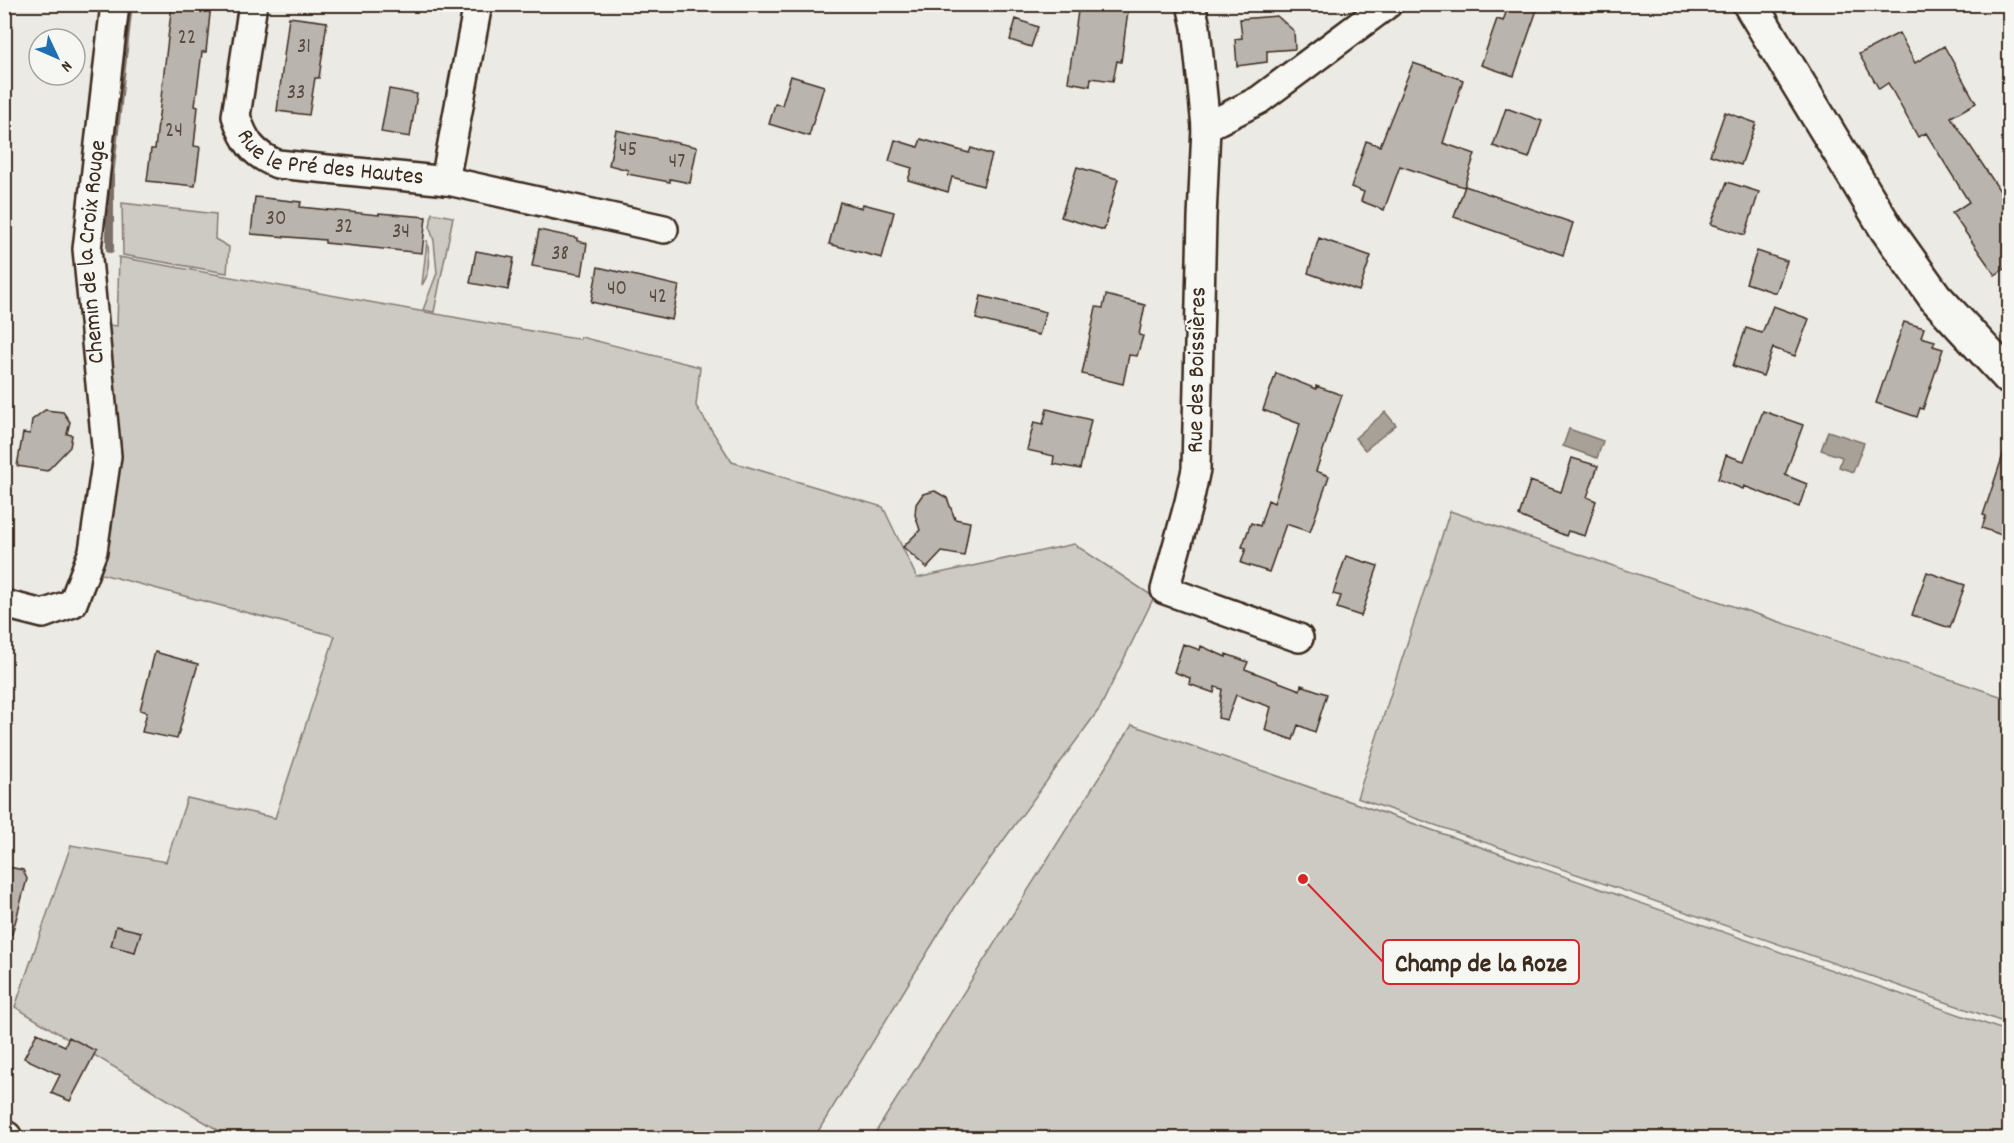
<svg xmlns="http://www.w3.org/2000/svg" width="2014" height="1143" viewBox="0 0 2014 1143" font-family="Dekko,sans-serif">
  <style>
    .green { fill: #cdcac4; stroke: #847a71; stroke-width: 1.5 }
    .water { fill: #a8a198; stroke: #7c7167; stroke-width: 1.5 }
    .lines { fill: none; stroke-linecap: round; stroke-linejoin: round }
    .stream { stroke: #7c7167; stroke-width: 8 }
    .building { fill: #bab4ae; stroke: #3b2a1e; stroke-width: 1.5 }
    .street-casing { stroke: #3b2a1e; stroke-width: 32 }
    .secondary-casing { stroke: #3b2a1e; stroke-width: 38 }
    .street { stroke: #f6f6f2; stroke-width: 27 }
    .secondary { stroke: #f6f6f2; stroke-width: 33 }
    .labels { text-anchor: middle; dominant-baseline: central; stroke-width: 4.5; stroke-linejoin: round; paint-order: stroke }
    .number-label { font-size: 21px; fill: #5b4c42 }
    .street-label { font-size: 24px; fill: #3b2a1e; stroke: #f6f6f2 }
    .leader { fill: none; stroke: #d62828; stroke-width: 2 }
    .callout-dot { fill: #d62828; stroke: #f6f6f2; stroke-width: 2 }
    .callout { fill: #f6f6f2; stroke: #d62828; stroke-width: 2 }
    .callout-label { font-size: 26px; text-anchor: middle; font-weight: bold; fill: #3b2a1e }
  </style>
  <rect width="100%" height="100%" fill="#ebeae5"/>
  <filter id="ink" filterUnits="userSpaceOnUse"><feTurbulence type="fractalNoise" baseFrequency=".0167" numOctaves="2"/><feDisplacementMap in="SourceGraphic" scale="12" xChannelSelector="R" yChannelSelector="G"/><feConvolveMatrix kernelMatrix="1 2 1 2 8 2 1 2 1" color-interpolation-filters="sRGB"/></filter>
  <g filter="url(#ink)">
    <path class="green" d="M122 203 216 214 215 239 229 247 227 273 123 255Z
      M432 213 453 217 434 312 423 310 437 273 434 241 430 228Z
      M427 240C430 258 432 270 422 285Z
      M119 257 570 338 580 339 581 337 700 367 696 406 732 462 883 507 917 578 1074 544 1154 597 1100 708 957 904 814 1138H231L15 1007 71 845 166 862 187 798 275 818 335 636 94 572 101 324 117 326Z
      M1450 511 2009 699V1024L1357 798Z
      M1132 725 2009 1032V1138H872Z"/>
    <path class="water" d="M1385 412 1396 425 1365 450 1355 438Z
      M1569 429 1603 441 1597 458 1563 446Z
      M1828 431 1864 443 1853 472 1839 467 1842 457 1821 450Z"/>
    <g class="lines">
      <path class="stream" d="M110 249V176L129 4"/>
    </g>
    <path class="building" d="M172 4H211L206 52H202L195 106 198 107 194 146 200 147 195 186 147 181 151 149H155Z
      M1079 4H1129L1121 62 1117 61 1113 81 1091 78 1090 86 1068 82Z
      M1509 4H1539L1514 76 1481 65 1497 19 1503 21Z
      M1277 16 1294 31 1295 49 1267 51V62L1237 66 1235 39 1242 38 1240 19Z
      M289 17 327 22 319 78H315L309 115 277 111Z
      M1016 19 1038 27 1031 47 1010 40Z
      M1899 33 1915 63 1944 46 1976 103 1951 117 2010 206V265L1995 275 1952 213 1969 202 1926 133 1918 137 1888 83 1879 89 1859 54Z
      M1413 63 1463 80 1443 143 1475 154 1464 187 1400 166 1384 210 1361 201 1364 192 1351 187 1366 141 1380 146Z
      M791 76 824 86 809 136 769 124 775 104 782 105Z
      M389 89 417 94 410 137 381 132Z
      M1506 108 1542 121 1529 158 1493 146Z
      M1725 112 1756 123 1741 165 1710 155Z
      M616 130 697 147 690 183 670 179V182L627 174 628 170 609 165Z
      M921 139 969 153 971 148 992 155 983 186 952 177 948 192 908 180 912 168 889 161 895 140 918 147Z
      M1077 167 1118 179 1104 230 1061 217Z
      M1727 182 1759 192 1745 235 1711 224Z
      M1465 186 1573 223 1563 255 1454 217Z
      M255 197 301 202 300 207 379 215V213L426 217 422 253 325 243V240L251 234Z
      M840 202 862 208 863 204 894 212 882 258 829 244Z
      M539 230 577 238V241L587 243 582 275 532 266Z
      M1319 238 1371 256 1359 291 1308 273Z
      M476 251 514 258 508 290 470 283Z
      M1757 251 1787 261 1776 293 1746 283Z
      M598 267 679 286 672 320 591 302Z
      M1106 295 1145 305 1139 335 1143 336 1137 356 1129 355 1123 384 1082 374 1096 307 1103 308Z
      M981 296 1046 312 1039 335 976 319Z
      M1773 306 1809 319 1795 356 1773 348 1763 376 1733 366 1746 328 1762 333Z
      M1904 322 1924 328 1921 337 1935 341 1933 346 1943 349 1923 409 1920 408 1917 417 1876 403Z
      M1276 373 1316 389V386L1342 395 1316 471 1329 476 1310 532 1286 524 1269 572 1241 563 1246 548 1242 547 1251 523 1260 526 1268 500 1274 503 1300 424 1263 410Z
      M1047 409 1091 420 1080 469 1053 464 1054 456 1027 450 1034 422 1043 424Z
      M45 410 63 412 70 422 67 434 72 435 70 447 47 471 17 466 23 433 30 434 32 420Z
      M1763 411 1803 425 1785 475 1807 484 1799 507 1744 486 1743 489 1718 479 1726 455 1744 461Z
      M2005 449H2010V538L1982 528 1986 516 1983 515Z
      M1572 458 1598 466 1587 497 1596 501 1585 536 1568 531 1566 536 1519 516 1530 481 1561 492Z
      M935 491 947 498 955 519 970 522 964 556 942 552 927 568 903 547 920 530 915 515 916 504 923 494Z
      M1346 556 1378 566 1361 616 1337 608 1341 596 1333 594Z
      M1927 572 1965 585 1950 628 1912 615Z
      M1183 644 1200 650 1201 646 1226 657V654L1248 662 1245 669 1300 690 1301 685 1327 694 1315 732 1298 725 1293 740 1265 730 1271 707 1236 695 1227 720 1218 718 1222 689 1215 687 1214 693 1189 684 1190 678 1174 672Z
      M155 652 198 664 177 739 142 732 147 712 140 710Z
      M4 866 23 870 27 879 12 934 4 933Z
      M116 926 141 932 135 952 111 946Z
      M37 1033 65 1046 69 1037 96 1051 70 1101 51 1093 60 1075 24 1058Z"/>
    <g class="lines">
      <defs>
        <g id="street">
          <path id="s1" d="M253 4 236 116C244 140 252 154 277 164L448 181 664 229"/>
          <path d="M1191 4 1196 27 1206 127 1202 218 1196 469 1189 502 1165 590 1299 638"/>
          <path d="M1206 127 1259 100 1388 4"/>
          <path d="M445 181 478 4"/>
          <path id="s2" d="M4 604 43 614 73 603 93 551 107 456 87 249 115 4"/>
        </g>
        <path id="secondary" d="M1750 4 1886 228 1935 297 2010 378
          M4 1138H5"/>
      </defs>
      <use href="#street" class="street-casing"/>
      <use href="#secondary" class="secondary-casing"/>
      <use href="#street" class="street"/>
      <use href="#secondary" class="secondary"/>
    </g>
  </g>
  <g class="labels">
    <g class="number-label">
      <text x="187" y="39">22</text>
      <text x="304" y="48">31</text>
      <text x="296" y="94">33</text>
      <text x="174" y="132">24</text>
      <text x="628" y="151">45</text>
      <text x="677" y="163">47</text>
      <text x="276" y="220">30</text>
      <text x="344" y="228">32</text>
      <text x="401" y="233">34</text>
      <text x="560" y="255">38</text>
      <text x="617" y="290">40</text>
      <text x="658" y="298">42</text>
    </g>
    <g class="street-label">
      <text stroke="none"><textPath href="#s1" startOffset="228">Rue le Pré des Hautes</textPath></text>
      <text stroke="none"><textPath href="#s2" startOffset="429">Chemin de la Croix Rouge</textPath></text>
      <text transform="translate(1198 370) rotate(-89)">Rue des Boissières</text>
    </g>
  </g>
  <path class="leader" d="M1303 879L1383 962"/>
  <circle class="callout-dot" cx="1303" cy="879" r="6"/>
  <rect class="callout" x="1383" y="940" width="196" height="44" rx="6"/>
  <g class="callout-label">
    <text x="1481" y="971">Champ de la Roze</text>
  </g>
  <rect width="2014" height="1143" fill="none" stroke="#f6f6f2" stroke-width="24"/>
  <rect x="12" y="12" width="1990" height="1119" fill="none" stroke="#3b2a1e" stroke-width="2" filter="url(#ink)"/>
  <g transform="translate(57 57) rotate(134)"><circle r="28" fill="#f6f6f2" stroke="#aba49d" stroke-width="1.5"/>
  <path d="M0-4.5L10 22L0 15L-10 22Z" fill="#1f6fb2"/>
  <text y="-9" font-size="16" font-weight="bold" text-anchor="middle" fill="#3b2a1e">N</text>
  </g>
</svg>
